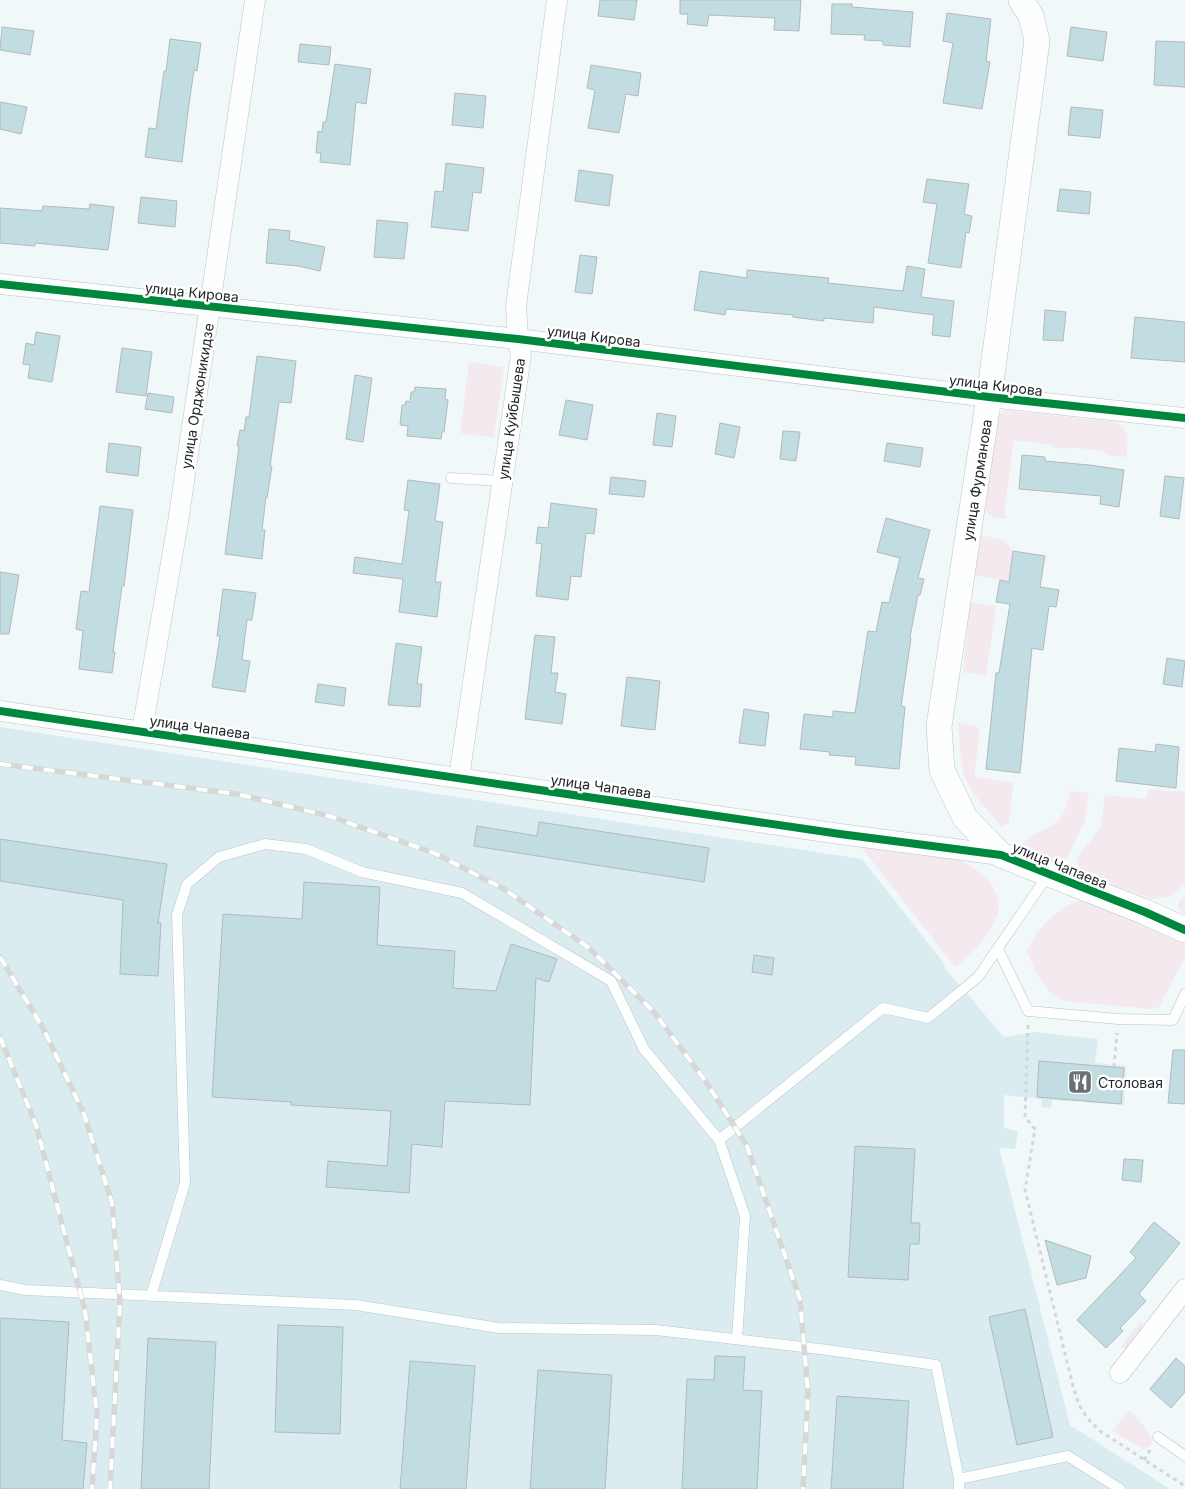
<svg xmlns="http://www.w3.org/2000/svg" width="1185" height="1489" viewBox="0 0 1185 1489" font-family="Inter,sans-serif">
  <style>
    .built { fill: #dbecf0 }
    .green { fill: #f4e9ee }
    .building { fill: #c2dde2; stroke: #b3b9ba }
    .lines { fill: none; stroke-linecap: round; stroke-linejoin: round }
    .service-casing { stroke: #bdc3c4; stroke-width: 11 }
    .minor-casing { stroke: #bdc3c4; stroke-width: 21 }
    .tertiary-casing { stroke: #bdc3c4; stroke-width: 26 }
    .path { stroke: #d5d7d7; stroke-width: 3; stroke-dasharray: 4 4; stroke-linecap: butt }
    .service { stroke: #fdfefe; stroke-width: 10 }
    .minor { stroke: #fdfefe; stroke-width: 20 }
    .tertiary { stroke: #fdfefe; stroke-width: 25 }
    .rail-casing { stroke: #d6d8d8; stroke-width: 5.5 }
    .rail { stroke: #fff; stroke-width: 4; stroke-dasharray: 11; stroke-linecap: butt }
    .cycleway-casing { stroke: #fff; stroke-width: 11 }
    .cycleway { stroke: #00873e; stroke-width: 8 }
    .labels { text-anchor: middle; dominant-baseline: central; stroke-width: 5; stroke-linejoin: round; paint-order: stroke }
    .street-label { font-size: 14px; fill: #222829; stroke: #fff }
    .poi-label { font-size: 14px; fill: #222829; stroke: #fff; text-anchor: start }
  </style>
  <rect width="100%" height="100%" fill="#f0f8fa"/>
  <path class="built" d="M0 727 862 859 943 962 945 968 1004 1037 1035 1032 1098 1039 1095 1063 1126 1066 1124 1105 1052 1100 1051 1108 1041 1107 1042 1099 1004 1095V1128L1018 1131 1015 1149 999 1148 1070 1425 1170 1489H0Z"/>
  <path class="green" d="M469 362 504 367 494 438 460 433Z
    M1005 410 1116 422C1130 431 1128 443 1126 457L1107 455 1103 451 1070 447 1068 449 1054 448 1053 445 1014 440 1004 514 1008 518H994L983 509 995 418Z
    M981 535 1003 540 1013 551 1009 582 975 575Z
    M970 602 996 606 986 676 963 672Z
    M958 722 980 728 974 777 1013 783 1009 823 1002 827C990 812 974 798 966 780 959 762 960 741 958 722Z
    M1148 789 1185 792V884L1171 896 1153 899 1084 876 1077 862 1078 857 1101 827 1105 795 1147 799Z
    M1070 791 1089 793 1084 823 1066 860 1055 863 1025 850 1023 844 1024 842C1051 820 1062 833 1070 791Z
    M861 847 955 858C975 866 1003 886 998 912 998 915 995 920 993 923 985 942 971 954 955 967Z
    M1185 895V916L1179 909 1177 905Z
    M1077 901H1086L1182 941 1185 946V957L1159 1007 1152 1009 1061 1001C1043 989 1035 971 1027 952 1033 932 1058 908 1077 901Z
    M1141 1320 1143 1334 1131 1349 1121 1347Z
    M1130 1410C1137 1419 1155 1434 1151 1446L1143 1449 1112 1431Z"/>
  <path class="building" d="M600 0H637L634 20 598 16Z
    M680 0H801L799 31 774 30 775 18 709 15 707 26 687 24 688 14H680Z
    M832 4H852V7L913 12 910 47 883 45V41L864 40 865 35 831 34Z
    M947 13 991 19 986 61 990 62 982 109 943 103 953 43 943 41Z
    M2 27 34 31 30 55 0 50Z
    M1071 27 1107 32 1103 61 1067 56Z
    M170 39 201 43 197 71 194 70 188 111 182 162 145 157 149 128 156 129 164 71H166Z
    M1156 41 1185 42V87L1154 85Z
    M300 44 331 47 329 65 298 62Z
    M335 64 371 69 366 104 356 102 350 165 320 162 321 153H316L318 131 322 132 323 122H326Z
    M591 65 641 73 638 96 626 94 619 133 588 128 595 90 587 88Z
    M455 93 486 96 483 128 452 125Z
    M0 102 27 107 21 134 0 129Z
    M1071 107 1103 110 1100 138 1068 135Z
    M446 163 484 168 481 193 473 192 468 231 431 227 435 191 443 192Z
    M579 170 613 175 609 206 575 201Z
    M927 179 969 184 964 214 972 216 969 233 966 232 961 268 928 263 937 204 923 202Z
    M1060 189 1091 192 1089 214 1057 211Z
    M141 197 177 201 175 227 138 223Z
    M90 204 114 207 108 250 35 243V246L0 243V208L42 211 43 206 89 209Z
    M377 220 408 223 404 259 374 257Z
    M269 229 290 231 289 240 325 247 320 271 298 266 266 263Z
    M580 255 597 257 592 294 575 292Z
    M907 266 925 269 921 297 954 301 950 337 932 335 934 315 874 307 873 323 824 318V321L793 317V315L726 309 725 315 694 310 700 271 747 278V270L797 275 829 278 828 283 903 291Z
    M1045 310 1066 312 1063 341 1043 340Z
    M1135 317 1185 322V362L1131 358Z
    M36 332 60 336 52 382 28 378 30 365 23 364 26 343 34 345Z
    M122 348 152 352 146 396 116 392Z
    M257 356 296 361 291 403 279 402 270 466H272L267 498 266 497 262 530H265L262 559 225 554 239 446H237L240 430 244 431 246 417H249Z
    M355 375 372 378 363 442 346 439Z
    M415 387 446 389 445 399 448 400 444 432H442L441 439 407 436 408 426 400 425 402 405H405L406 401 410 402 411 392H414Z
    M148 393 174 397 172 413 145 409Z
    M566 400 593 405 587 440 559 435Z
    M657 413 676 416 672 447 653 445Z
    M720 423 740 427 734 458 715 454Z
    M783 431 800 432 796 461 780 459Z
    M109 443 141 447 138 476 106 472Z
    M887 443 923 448 920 467 884 461Z
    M1022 455 1045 457V461L1089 465 1124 470 1119 507 1100 504 1101 496 1019 489Z
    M1165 476 1184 478 1179 519 1160 516Z
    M611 477 646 481 644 497 609 494Z
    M408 480 440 484 435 521 443 522 435 582H441L437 617 399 612 403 579 353 573 355 557 402 564 409 511 404 510Z
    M551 503 597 509 594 534 586 533 581 577 571 576 568 600 536 596 542 544 536 543 538 527 548 528Z
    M100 506 133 510 124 586H122L113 652H115L112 673 79 669 83 631 76 629 81 591 89 592Z
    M886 518 930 530 918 578 924 579 920 595H918L910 637 911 638 901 706 905 707 899 769 855 765 856 757 829 755 830 752 800 749 804 714 833 717V711L855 713 868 631 876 632 882 602 889 603 900 558 877 552Z
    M1013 551 1045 556 1040 587 1059 590 1056 607 1049 606 1043 650 1032 648 1020 773 986 769 996 673H999L1010 604 996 602 1000 580 1009 582Z
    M0 572 19 575 9 634H0Z
    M223 589 256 593 252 620H247L242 660 250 661 245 692 212 687 220 636H217Z
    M535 635 555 637 551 673H558L555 692 566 694 562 724 525 719Z
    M396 643 422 647 417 684H422L420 707 388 705Z
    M1167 658 1185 661 1182 687 1163 684Z
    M627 677 660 681 655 730 621 726Z
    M318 684 346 688 344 706 315 702Z
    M744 709 769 713 765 746 739 743Z
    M1156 744 1179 747 1176 788 1116 781 1119 748 1155 752Z
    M539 822 709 848 704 882 474 846 477 826 537 836Z
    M0 839 167 864 158 923H161L158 976 120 974 123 900 0 881Z
    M304 882 380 887 377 945 455 951 453 988 496 991 511 944 557 959 549 982 536 978 530 1105 445 1101 442 1147 412 1144 409 1193 326 1187 328 1161 387 1166 391 1111 291 1105V1102L212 1097 223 914 302 919Z
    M754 955 774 958 772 975 752 972Z
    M1173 1050H1185V1104L1168 1103Z
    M1039 1061 1124 1068 1121 1104 1037 1097Z
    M855 1146 915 1149 911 1223H920L919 1244H910L908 1280 848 1277Z
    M1124 1159 1143 1160 1141 1182 1122 1180Z
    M1154 1222 1180 1243 1139 1294 1146 1301 1120 1328 1123 1331 1106 1348 1077 1320 1136 1258 1130 1252Z
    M1045 1240 1091 1256 1086 1278 1057 1285Z
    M1025 1309 1053 1437 1017 1445 989 1317Z
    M0 1318 69 1322 62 1440 87 1443 83 1489H0Z
    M278 1325 343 1327 340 1434 275 1432Z
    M148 1338 216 1342 209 1489H141Z
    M715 1356 745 1357 743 1390 762 1391 757 1489H682L687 1379 714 1380Z
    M1176 1358 1185 1366V1392L1171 1408 1150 1389Z
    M410 1361 475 1366 466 1489H400Z
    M538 1370 612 1375 605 1489H530Z
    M837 1396 909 1401 903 1489H831Z"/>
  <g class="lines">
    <defs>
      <path id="service" d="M451 478 502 481
        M998 949 1028 1011 1118 1019 1173 1020 1185 994
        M0 1285 25 1290 356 1305 499 1328 656 1330 820 1349 936 1365 959 1479V1489
        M151 1296 185 1183 177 915 187 884 219 857 265 844 306 849 362 872 462 893 611 981 644 1049 719 1140
        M737 1339 745 1216 719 1140 883 1008 928 1018 978 977 1048 875
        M1158 1437 1185 1456
        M959 1479 1068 1456 1120 1489"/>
      <path id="minor" d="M0 284 518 339 989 397 1185 418
        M0 711 840 834 1001 855
        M142 731 178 522 255 0
        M459 778 521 355 518 339 516 306 557 0
        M1120 1373 1185 1289"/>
      <path id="tertiary" d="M1021 0 1031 16 1037 41 989 397 939 726 942 770 965 818 1001 855 1145 912 1185 930"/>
    </defs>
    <use href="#service" class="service-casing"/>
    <use href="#minor" class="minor-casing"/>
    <use href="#tertiary" class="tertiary-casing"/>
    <path class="path" d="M1028 1025 1025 1117 1035 1129 1025 1190 1073 1386 1079 1405 1088 1419 1100 1431 1185 1486
      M1114 1067 1117 1033
      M1144 1460 1150 1450"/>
    <use href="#service" class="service"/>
    <use href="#minor" class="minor"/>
    <use href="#tertiary" class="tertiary"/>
    <defs>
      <path id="rail" d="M0 764 237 794 329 816 434 853 504 889 589 948 654 1012 706 1082 747 1146 800 1299 808 1393 803 1489
        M0 957 43 1028 84 1114 112 1203 120 1302 110 1489
        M0 1037 36 1125 85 1311 97 1415 92 1489"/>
    </defs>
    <use href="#rail" class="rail-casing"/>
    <use href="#rail" class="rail"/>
    <defs>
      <path id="cycleway" d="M0 284 518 339 989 397 1185 418
        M0 711 840 834 1001 855 1145 912 1185 930"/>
    </defs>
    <use href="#cycleway" class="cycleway-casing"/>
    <use href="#cycleway" class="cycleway"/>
  </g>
  <defs>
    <symbol id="restaurant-square" viewBox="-11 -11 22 22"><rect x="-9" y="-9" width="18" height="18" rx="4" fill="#6a7172" stroke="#fff"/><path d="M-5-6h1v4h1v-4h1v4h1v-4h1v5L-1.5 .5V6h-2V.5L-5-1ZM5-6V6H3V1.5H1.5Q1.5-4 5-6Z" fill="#fff"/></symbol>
  </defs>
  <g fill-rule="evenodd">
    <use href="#restaurant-square" x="1066" y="1068" width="28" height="28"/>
  </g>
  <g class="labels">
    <g class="street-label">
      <text transform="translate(192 292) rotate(6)">улица Кирова</text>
      <text transform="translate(594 336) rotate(7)">улица Кирова</text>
      <text transform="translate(996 385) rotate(7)">улица Кирова</text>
      <text transform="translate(197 396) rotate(-81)">улица Орджоникидзе</text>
      <text transform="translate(511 419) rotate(-82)">улица Куйбышева</text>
      <text transform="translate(977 480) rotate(-81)">улица Фурманова</text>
      <text transform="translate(200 727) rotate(8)">улица Чапаева</text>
      <text transform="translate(601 786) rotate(8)">улица Чапаева</text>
      <text transform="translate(1060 865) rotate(22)">улица Чапаева</text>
    </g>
    <g class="poi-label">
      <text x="1098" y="1082">Столовая</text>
    </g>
  </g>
</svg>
